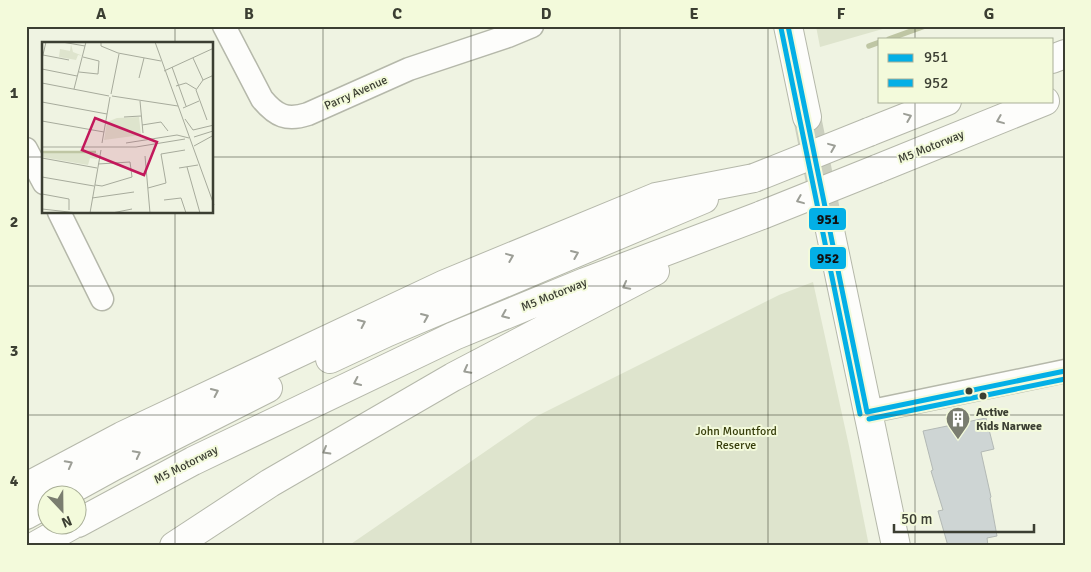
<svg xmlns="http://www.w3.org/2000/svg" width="1091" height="572" viewBox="0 0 1091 572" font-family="Signika,sans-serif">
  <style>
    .green { fill: #dee4cd }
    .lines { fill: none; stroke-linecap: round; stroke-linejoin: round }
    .stream { stroke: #bfc6a4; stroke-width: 5.5 }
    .building { fill: #ced5d4; stroke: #b3b9b5 }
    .tertiary-tunnel { stroke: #cbcfbf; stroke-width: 28; stroke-dasharray: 28 14; stroke-linecap: butt }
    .minor-casing { stroke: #b5b8aa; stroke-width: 25 }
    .tertiary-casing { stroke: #b5b8aa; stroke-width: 30 }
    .motorway-casing { stroke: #b5b8aa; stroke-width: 30 }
    .minor { stroke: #fdfdfb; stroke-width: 22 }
    .tertiary { stroke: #fdfdfb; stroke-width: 28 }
    .motorway { stroke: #fdfdfb; stroke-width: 28 }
    .motorway-bridge-casing { stroke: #b5b8aa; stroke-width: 30; stroke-linecap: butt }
    .motorway-bridge { stroke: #fdfdfb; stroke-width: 28 }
    .bus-1-casing { stroke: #f3fadb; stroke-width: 9 }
    .bus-2-casing { stroke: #f3fadb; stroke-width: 9 }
    .bus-1 { stroke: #03afe6; stroke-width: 5 }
    .bus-2 { stroke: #03afe6; stroke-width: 5 }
    .oneway { stroke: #9c9e96 }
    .grid { fill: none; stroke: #3b3e32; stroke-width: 1; stroke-opacity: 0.55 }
    .bus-dot { fill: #3b3e32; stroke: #f3fadb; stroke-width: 2 }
    .labels { text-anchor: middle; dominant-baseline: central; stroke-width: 4; stroke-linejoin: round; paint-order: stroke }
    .street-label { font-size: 12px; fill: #3b3e32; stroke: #f3fadb }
    .poi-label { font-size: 12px; font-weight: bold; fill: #3b3e32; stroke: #f3fadb; text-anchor: start }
    .park-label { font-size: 12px; fill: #363d0a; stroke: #f3fadb }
    .inset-river { fill: none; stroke: #bfc6a4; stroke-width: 2.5 }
    .inset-road { fill: none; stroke: #a7ab9c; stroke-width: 1 }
    .view { fill: #c2185b; fill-opacity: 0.15; stroke: #c2185b; stroke-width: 2.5 }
    .inset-edge { fill: none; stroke: #3b3e32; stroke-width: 2.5 }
    .line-badge { stroke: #f3fadb; stroke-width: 2 }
    .pale-badge-label { font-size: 14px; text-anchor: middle; font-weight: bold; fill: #111 }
    .neatline { fill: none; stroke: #3b3e32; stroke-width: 2 }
    .grid-label { font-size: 16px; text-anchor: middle; font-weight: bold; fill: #3b3e32 }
  </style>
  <rect width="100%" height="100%" fill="#eff3e2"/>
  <path class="green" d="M816 26H893L820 47Z
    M813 282 849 446 869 546H348L537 416 779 295Z"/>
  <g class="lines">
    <path class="stream" d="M889 39 925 26
      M869 46 880 42"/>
  </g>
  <path class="building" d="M986 418 994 449 981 452 991 497 990 498 997 536 987 538 988 546H948L938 511 943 510 931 471 933 470 923 431Z"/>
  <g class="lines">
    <path class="tertiary-tunnel" d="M807 117 828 221"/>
    <defs>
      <path id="minor" d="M224 26 262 99C276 116 287 121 308 114L409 69 508 36 532 26
        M26 149 44 183
        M59 212 102 299
        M867 412 1065 371"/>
      <path id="tertiary" d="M788 26 807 117
        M828 221 896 546"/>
      <path id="motorway" d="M1052 59 1065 54
        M869 132 947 101
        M877 169 1045 101
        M330 359 388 332 704 199
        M26 487 122 436 445 284 656 197 754 178
        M63 494 114 466 268 388
        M26 515 48 503
        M78 523 193 461 454 336 585 282 762 215
        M35 546 74 524
        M174 546 270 483 453 377 655 271"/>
    </defs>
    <use href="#minor" class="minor-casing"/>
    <use href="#tertiary" class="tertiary-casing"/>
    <use href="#motorway" class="motorway-casing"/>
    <use href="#minor" class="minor"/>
    <use href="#tertiary" class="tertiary"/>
    <use href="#motorway" class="motorway"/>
    <defs>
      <path id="motorway-bridge" d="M754 178 869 132
        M762 215 877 169"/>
    </defs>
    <use href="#motorway-bridge" class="motorway-bridge-casing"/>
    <use href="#motorway-bridge" class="motorway-bridge"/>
    <defs>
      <path id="bus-1" d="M788 26 867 412
        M867 412 1065 371"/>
      <path id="bus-2" d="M781 28 860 414
        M869 419 1065 379"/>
    </defs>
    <use href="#bus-1" class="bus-1-casing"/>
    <use href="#bus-2" class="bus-2-casing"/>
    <use href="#bus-1" class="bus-1"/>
    <use href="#bus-2" class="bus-2"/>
  </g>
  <defs><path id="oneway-chevron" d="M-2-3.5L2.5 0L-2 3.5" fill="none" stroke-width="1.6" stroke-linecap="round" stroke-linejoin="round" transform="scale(1.25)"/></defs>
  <g class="oneway">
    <use href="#oneway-chevron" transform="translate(908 117) rotate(-22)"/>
    <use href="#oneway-chevron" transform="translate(1000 120) rotate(158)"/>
    <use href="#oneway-chevron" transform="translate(832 147) rotate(-22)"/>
    <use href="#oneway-chevron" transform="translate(800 200) rotate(158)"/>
    <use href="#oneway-chevron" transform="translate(575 254) rotate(-23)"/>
    <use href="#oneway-chevron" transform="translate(510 257) rotate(-22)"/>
    <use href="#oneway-chevron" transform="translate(626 286) rotate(152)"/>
    <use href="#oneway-chevron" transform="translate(505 315) rotate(157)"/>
    <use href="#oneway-chevron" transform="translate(425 317) rotate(-23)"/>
    <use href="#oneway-chevron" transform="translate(362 323) rotate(-25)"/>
    <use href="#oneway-chevron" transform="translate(467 370) rotate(152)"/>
    <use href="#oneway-chevron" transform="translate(357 382) rotate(155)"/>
    <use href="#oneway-chevron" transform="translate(215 392) rotate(-25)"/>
    <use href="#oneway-chevron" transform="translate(326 451) rotate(150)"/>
    <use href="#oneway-chevron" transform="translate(137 454) rotate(-27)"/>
    <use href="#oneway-chevron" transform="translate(69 464) rotate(-28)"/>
  </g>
  <path class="grid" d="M175 26V44M323 26V546M471 26V546M620 26V546M768 26V546M915 26V39M915 101V546M26 157H44M212 157H1065M175 212V546M26 286H1065M26 415H1065"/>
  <defs>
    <symbol id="building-pin" viewBox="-11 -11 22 30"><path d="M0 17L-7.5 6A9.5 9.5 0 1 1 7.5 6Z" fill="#7a7d70" stroke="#f3fadb"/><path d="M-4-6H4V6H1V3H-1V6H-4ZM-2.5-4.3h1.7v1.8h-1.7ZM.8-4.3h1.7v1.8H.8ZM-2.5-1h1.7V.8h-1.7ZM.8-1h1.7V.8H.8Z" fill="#fff"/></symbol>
  </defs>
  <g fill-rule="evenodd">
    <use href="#building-pin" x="944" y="405" width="28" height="38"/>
  </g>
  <g class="bus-dot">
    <circle cx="969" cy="391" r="4.5"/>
    <circle cx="983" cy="396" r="4.5"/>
  </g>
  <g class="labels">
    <g class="street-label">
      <text transform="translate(356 93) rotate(-24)">Parry Avenue</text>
      <text transform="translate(931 147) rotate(-22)">M5 Motorway</text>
      <text transform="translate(554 295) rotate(-22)">M5 Motorway</text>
      <text transform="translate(186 465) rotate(-27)">M5 Motorway</text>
    </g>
    <g class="poi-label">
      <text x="976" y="412">Active<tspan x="976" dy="14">Kids Narwee</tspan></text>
    </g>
    <g class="park-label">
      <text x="736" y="431">John Mountford<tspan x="736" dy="14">Reserve</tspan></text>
    </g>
  </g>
  <g transform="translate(42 42)">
    <rect width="171" height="171" fill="#eff3e2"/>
    <path d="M29 2 31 10 41 14 36 13 34 18 17 15 18 7 28 9ZM97 75 99 93 62 98 65 80 75 76ZM0 111H56L55 117 48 116 46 123 0 115Z" fill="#dee4cd"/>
    <path class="inset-river" d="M0 110H54"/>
    <path class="inset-road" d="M20 0 43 4M59 0V4L76 11 119 19M113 0 172 163M1 13 27 18M151 16 161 38M0 17 4 0M130 25 144 64M0 27 35 34M122 29 172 6M37 30 56 32 57 19 41 15M97 36 102 16M0 41 67 54M134 44 144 41 154 47M32 47 44 0M69 52 77 12M70 54 136 64M98 59 101 91M0 60 65 72M141 66 157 59M82 75 99 74M143 77 151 88 172 83M165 78 154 48 161 38 172 33M0 79 62 90M100 83 119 80 126 89M152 95 171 89M60 101 68 55M84 101 135 93 147 96M152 104 172 93M0 105H94L143 97M103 114 108 171M0 116 55 126M145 125 158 171M137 126 156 123M0 135 52 144M53 143 60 144 90 135 88 120 56 122M106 146 124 141 119 112 143 108M0 152 27 157V168M50 156 92 150M122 158 139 156 144 171M0 167 36 171M48 171 59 108M70 171 90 167"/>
    <path class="view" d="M53 76 115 100 102 133 40 108Z"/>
    <rect width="171" height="171" class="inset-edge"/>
  </g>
  <g class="line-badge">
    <rect x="808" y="207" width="39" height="24" rx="5" fill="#03afe6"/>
    <rect x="809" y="246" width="38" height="24" rx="5" fill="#03afe6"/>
  </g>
  <g class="pale-badge-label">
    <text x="828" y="224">951</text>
    <text x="828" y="263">952</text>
  </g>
  <rect width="1091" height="572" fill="none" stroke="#f3fadb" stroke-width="55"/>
  <rect x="878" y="38" width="175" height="65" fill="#f3fadb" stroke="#a9af97"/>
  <rect x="888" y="54" width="25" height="8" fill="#03afe6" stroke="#a9af97"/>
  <text x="924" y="62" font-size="15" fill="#3b3e32">951</text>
  <rect x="888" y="79" width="25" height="8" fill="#03afe6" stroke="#a9af97"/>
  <text x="924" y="88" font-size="15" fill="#3b3e32">952</text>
  <g transform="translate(62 510) rotate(158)"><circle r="24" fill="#f3fadb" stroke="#a9af97"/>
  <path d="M0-4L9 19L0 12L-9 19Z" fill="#7a7d70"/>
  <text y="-8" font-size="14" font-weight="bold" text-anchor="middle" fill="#3b3e32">N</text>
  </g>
  <path d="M894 524v8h140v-8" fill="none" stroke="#3b3e32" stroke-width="2.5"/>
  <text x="901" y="524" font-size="15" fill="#3b3e32" stroke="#f3fadb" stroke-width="4" paint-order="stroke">50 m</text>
  <rect x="28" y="28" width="1036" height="516" class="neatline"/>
  <g class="grid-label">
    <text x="101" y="19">A</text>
    <text x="249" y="19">B</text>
    <text x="397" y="19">C</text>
    <text x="546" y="19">D</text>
    <text x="694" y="19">E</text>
    <text x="841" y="19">F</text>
    <text x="989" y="19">G</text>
    <text x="14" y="98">1</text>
    <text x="14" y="227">2</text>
    <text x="14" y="356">3</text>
    <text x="14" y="486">4</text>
  </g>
</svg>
